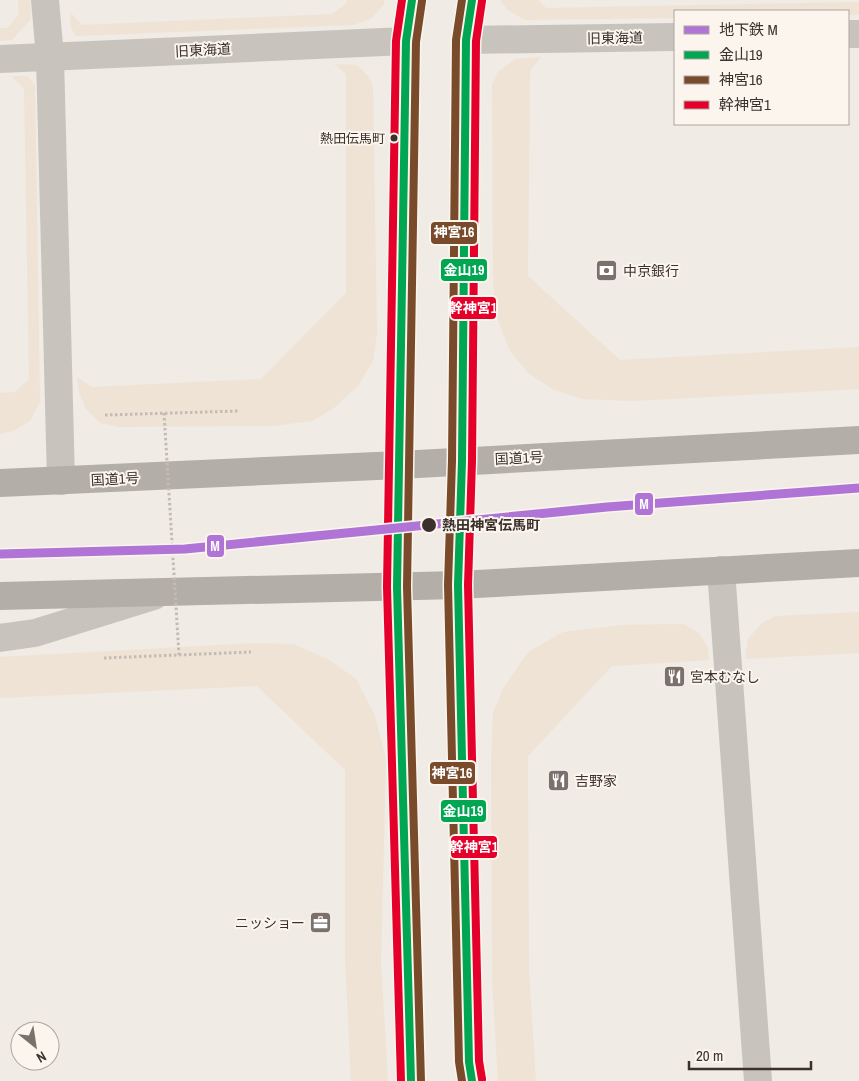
<svg xmlns="http://www.w3.org/2000/svg" width="859" height="1081" viewBox="0 0 859 1081" font-family="'Archivo Narrow','Noto Sans JP',sans-serif">
  <style>
    .plaza { fill: #eee3d5 }
    .lines { fill: none; stroke-linecap: round; stroke-linejoin: round }
    .path { stroke: #c2bbb6; stroke-width: 3; stroke-dasharray: 2.5 2.5; stroke-linecap: butt }
    .minor { stroke: #c9c3be; stroke-width: 28 }
    .secondary { stroke: #bab3ae; stroke-width: 28 }
    .trunk { stroke: #b4aea8; stroke-width: 28 }
    .path-bridge { stroke: #c2bbb6; stroke-width: 3; stroke-dasharray: 2.5 2.5; stroke-linecap: butt }
    .bus-1-casing { stroke: #fbf5ee; stroke-width: 11 }
    .bus-2-casing { stroke: #fbf5ee; stroke-width: 11 }
    .bus-3-casing { stroke: #fbf5ee; stroke-width: 11 }
    .bus-1 { stroke: #00a651; stroke-width: 8 }
    .bus-2 { stroke: #7a4b2a; stroke-width: 8 }
    .bus-3 { stroke: #e4002b; stroke-width: 8 }
    .metro-1-casing { stroke: #fbf5ee; stroke-width: 12 }
    .metro-1 { stroke: #b074d6; stroke-width: 9 }
    .bus-dot { fill: #3b302b; stroke: #fbf5ee; stroke-width: 2 }
    .labels { text-anchor: middle; dominant-baseline: central; stroke-width: 4; stroke-linejoin: round; paint-order: stroke }
    .bus-label { font-size: 13px; fill: #3b302b; stroke: #fbf5ee; text-anchor: end }
    .street-label { font-size: 14px; fill: #3b302b; stroke: #fbf5ee }
    .poi-label { font-size: 14px; fill: #3b302b; stroke: #fbf5ee; text-anchor: start }
    .stop-label { font-size: 14px; font-weight: bold; fill: #3b302b; stroke: #fbf5ee; text-anchor: start }
    .line-badge { stroke: #fbf5ee; stroke-width: 2 }
    .badge-label { font-size: 14px; text-anchor: middle; font-weight: bold; fill: #fff }
  </style>
  <rect width="100%" height="100%" fill="#f0ebe5"/>
  <path class="plaza" d="M18 0H30L31 19 12 40 0 41V28H8L19 14Z
    M347 0H384V4L371 19 353 25 76 36 71 28 70 12 82 25 332 14 346 4Z
    M500 0H538L546 8 859 2V15H848V11H675V18L525 20 509 11Z
    M541 57 530 71 528 276 620 360 859 347V389L632 401 583 399 554 390 528 373 510 351 495 313 493 280 492 85 499 71 515 59Z
    M334 64 357 65 369 77 373 87 377 333 373 361 358 386 334 408 312 421 273 426 119 427 100 423 86 409 79 392 77 377 92 387 261 379 346 293V74Z
    M11 76H27L35 85 40 402 30 421 13 431 0 434V393L15 392 29 379 24 88Z
    M859 612V653L745 659 748 639 762 623 776 616Z
    M683 624 698 632 708 648 709 660 612 666 528 756 529 971 536 1081H498L492 982 491 760 493 713 503 689 528 652 563 632 623 625Z
    M255 643 294 644 331 661 356 679 375 716 386 759 381 963 388 1081H351L345 959V770L257 686 0 698V657Z"/>
  <g class="lines">
    <path class="path" d="M105 415 239 411
      M104 658 251 652"/>
    <path class="minor" d="M45 0 50 57 61 481
      M848 34H859
      M466 40 675 37
      M0 59 406 41
      M721 570 758 1081
      M0 638 35 633 154 596"/>
    <path class="secondary" d="M472 0 466 40 462 461 458 585 469 1062 472 1081
      M411 1081 397 587 406 41 412 0"/>
    <path class="trunk" d="M0 483 399 465 859 440
      M0 596 458 585 859 563"/>
    <path class="path-bridge" d="M164 413 179 655"/>
    <defs>
      <path id="bus-1" d="M472 0 466 40 462 461 458 585 469 1062 472 1081
        M411 1081 397 587 406 41 412 0"/>
      <path id="bus-2" d="M421 1081 407 587 416 42 422 1
        M462 1081 459 1062 448 585 452 461 456 40 462 0"/>
      <path id="bus-3" d="M482 1079 479 1061 468 585 472 461 476 41 482 1
        M401 1081 387 587 396 41 402 0"/>
    </defs>
    <use href="#bus-1" class="bus-1-casing"/>
    <use href="#bus-2" class="bus-2-casing"/>
    <use href="#bus-3" class="bus-3-casing"/>
    <use href="#bus-1" class="bus-1"/>
    <use href="#bus-2" class="bus-2"/>
    <use href="#bus-3" class="bus-3"/>
    <defs>
      <path id="metro-1" d="M0 554 185 549 607 507 859 488"/>
    </defs>
    <use href="#metro-1" class="metro-1-casing"/>
    <use href="#metro-1" class="metro-1"/>
  </g>
  <defs>
    <symbol id="bank-square" viewBox="-11 -11 22 22"><rect x="-9" y="-9" width="18" height="18" rx="4" fill="#7a716c" stroke="#fbf5ee"/><path d="M-6-4H6V4H-6ZM0-2.3a2.3 2.3 0 1 0 0 4.6a2.3 2.3 0 1 0 0-4.6Z" fill="#fff"/></symbol>
    <symbol id="restaurant-square" viewBox="-11 -11 22 22"><rect x="-9" y="-9" width="18" height="18" rx="4" fill="#7a716c" stroke="#fbf5ee"/><path d="M-5-6h1v4h1v-4h1v4h1v-4h1v5L-1.5 .5V6h-2V.5L-5-1ZM5-6V6H3V1.5H1.5Q1.5-4 5-6Z" fill="#fff"/></symbol>
    <symbol id="office-square" viewBox="-11 -11 22 22"><rect x="-9" y="-9" width="18" height="18" rx="4" fill="#7a716c" stroke="#fbf5ee"/><path d="M-6-3h4V-5.5h4V-3h4V5H-6ZM-1-4.5V-3h2v-1.5ZM-6 0V1H6V0Z" fill="#fff"/></symbol>
  </defs>
  <g fill-rule="evenodd">
    <use href="#bank-square" x="594" y="258" width="25" height="25"/>
    <use href="#restaurant-square" x="662" y="664" width="25" height="25"/>
    <use href="#restaurant-square" x="546" y="768" width="25" height="25"/>
    <use href="#office-square" x="308" y="910" width="25" height="25"/>
  </g>
  <g class="bus-dot">
    <circle cx="394" cy="138" r="4.5"/>
    <circle cx="429" cy="525" r="8"/>
  </g>
  <g class="labels">
    <g class="bus-label">
      <text x="385" y="138">熱田伝馬町</text>
    </g>
    <g class="street-label">
      <text transform="translate(615 38) rotate(-1)">旧東海道</text>
      <text transform="translate(203 50) rotate(-3)">旧東海道</text>
      <text transform="translate(519 458) rotate(-3)">国道1号</text>
      <text transform="translate(115 479) rotate(-3)">国道1号</text>
    </g>
    <g class="poi-label">
      <text x="623" y="271">中京銀行</text>
      <text x="690" y="677">宮本むなし</text>
      <text x="575" y="781">吉野家</text>
      <text x="305" y="923" text-anchor="end">ニッショー</text>
    </g>
    <g class="stop-label">
      <text x="442" y="525">熱田神宮伝馬町</text>
    </g>
  </g>
  <g class="line-badge">
    <rect x="430" y="221" width="48" height="24" rx="5" fill="#7a4b2a"/>
    <rect x="440" y="258" width="48" height="24" rx="5" fill="#00a651"/>
    <rect x="450" y="296" width="47" height="24" rx="5" fill="#e4002b"/>
    <rect x="634" y="492" width="20" height="24" rx="5" fill="#b074d6"/>
    <rect x="206" y="534" width="19" height="24" rx="5" fill="#b074d6"/>
    <rect x="429" y="761" width="47" height="24" rx="5" fill="#7a4b2a"/>
    <rect x="440" y="799" width="47" height="24" rx="5" fill="#00a651"/>
    <rect x="450" y="835" width="48" height="24" rx="5" fill="#e4002b"/>
  </g>
  <g class="badge-label">
    <text x="454" y="237">神宮16</text>
    <text x="464" y="275">金山19</text>
    <text x="473" y="313">幹神宮1</text>
    <text x="644" y="509">M</text>
    <text x="215" y="551">M</text>
    <text x="452" y="778">神宮16</text>
    <text x="463" y="816">金山19</text>
    <text x="474" y="852">幹神宮1</text>
  </g>
  <rect x="674" y="10" width="175" height="115" fill="#fbf5ee" stroke="#aea6a0"/>
  <rect x="684" y="26" width="25" height="8" fill="#b074d6" stroke="#aea6a0"/>
  <text x="719" y="35" font-size="15" fill="#3b302b">地下鉄 M</text>
  <rect x="684" y="51" width="25" height="8" fill="#00a651" stroke="#aea6a0"/>
  <text x="719" y="60" font-size="15" fill="#3b302b">金山19</text>
  <rect x="684" y="76" width="25" height="8" fill="#7a4b2a" stroke="#aea6a0"/>
  <text x="719" y="85" font-size="15" fill="#3b302b">神宮16</text>
  <rect x="684" y="101" width="25" height="8" fill="#e4002b" stroke="#aea6a0"/>
  <text x="719" y="110" font-size="15" fill="#3b302b">幹神宮1</text>
  <g transform="translate(35 1046) rotate(150)"><circle r="24" fill="#fbf5ee" stroke="#aea6a0"/>
  <path d="M0-4L9 19L0 12L-9 19Z" fill="#7a716c"/>
  <text y="-8" font-size="14" font-weight="bold" text-anchor="middle" fill="#3b302b">N</text>
  </g>
  <path d="M689 1061v8h122v-8" fill="none" stroke="#3b302b" stroke-width="2.5"/>
  <text x="696" y="1061" font-size="15" fill="#3b302b" stroke="#fbf5ee" stroke-width="4" paint-order="stroke">20 m</text>
</svg>
